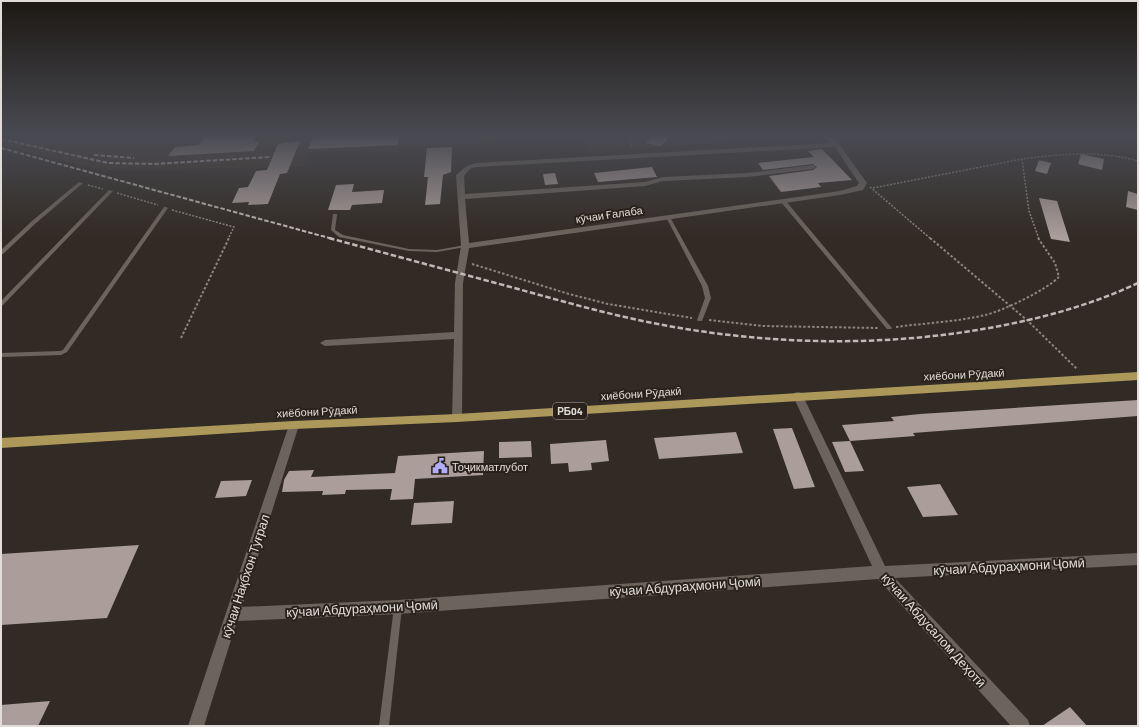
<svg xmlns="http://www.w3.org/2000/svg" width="1139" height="727" viewBox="0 0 1139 727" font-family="Barlow,sans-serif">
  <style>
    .built { fill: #403429 }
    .building { fill: #aa9d9a }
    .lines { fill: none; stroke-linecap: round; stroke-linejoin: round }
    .path-far1 { stroke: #8c8681; stroke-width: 1.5; stroke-dasharray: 2 1.5; stroke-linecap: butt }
    .path { stroke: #8c8681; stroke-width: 2; stroke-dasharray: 2.5 2; stroke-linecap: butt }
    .service { fill: #6c645c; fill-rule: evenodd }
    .minor { fill: #6c645c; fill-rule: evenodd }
    .primary { fill: #ad985b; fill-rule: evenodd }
    .rail-far1 { stroke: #c0bab6; stroke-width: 2; stroke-dasharray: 4.5 2; stroke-linecap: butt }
    .rail { stroke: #c0bab6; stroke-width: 2.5; stroke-dasharray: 5.5 2.5; stroke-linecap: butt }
    .labels { text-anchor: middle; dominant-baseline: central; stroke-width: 4; stroke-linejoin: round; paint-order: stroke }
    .shield { fill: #28221b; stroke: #aaa49f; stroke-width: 1 }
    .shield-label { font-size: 10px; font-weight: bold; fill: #e1dcd8 }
    .street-label { font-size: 11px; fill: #e1dcd8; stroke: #28221b }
    .poi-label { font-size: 11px; fill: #e1dcd8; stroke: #28221b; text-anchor: start }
    .near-street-label { font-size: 13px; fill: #e1dcd8; stroke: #28221b }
  </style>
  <rect width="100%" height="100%" fill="#322b25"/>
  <path class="built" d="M14 135H510L509 142 310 153 303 167 104 170 1 146Z
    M580 135H810L813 137 589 152Z"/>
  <path class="building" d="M205 135H255V142H259L254 151 168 156 175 147 199 145Z
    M342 135H400L398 145 308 149 313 137Z
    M653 135H671L661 146 646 143Z
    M300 141 287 173 280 174 268 204 248 205 249 202 232 203 239 188 248 187 256 171 267 170 278 144Z
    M452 147 451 172 443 175 440 204 425 205 428 177H424L427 148Z
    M822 149 852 180 818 183 821 187 781 192 769 176 813 170 817 167 813 164 763 170 758 163 814 157 808 151Z
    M1081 154 1104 159 1102 170 1078 164Z
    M1039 160 1051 163 1047 174 1035 171Z
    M652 167 657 177 598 182 594 173Z
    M555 173 558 184 545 185 543 174Z
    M354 184 352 192 384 190 382 203 352 205 350 210H328L336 185Z
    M1128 191 1138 194V210L1126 207Z
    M1039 198 1057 201 1070 242 1051 239Z
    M1138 400V416L913 433 915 436 850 441 842 425 894 421 891 417 920 414Z
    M792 428 815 487 794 489 773 429Z
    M736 432 743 453 659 459 654 438Z
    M606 440 609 461 591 463 592 470 569 472 568 463 551 464 550 444Z
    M531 441 532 457 499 458V442Z
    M850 441 864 471 845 472 832 442Z
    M484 451 483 475 415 479 413 499 390 500 392 489 346 490 345 494 322 495 323 491 282 492 284 480 289 471 314 470 311 477 395 473 398 456Z
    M252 480 246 496 215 498 221 481Z
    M940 484 958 515 923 517 907 487Z
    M454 501 452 523 411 525 414 503Z
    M139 545 107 618 1 625V554Z
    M50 701 38 726H1V705Z
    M1070 707 1087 726H1042Z"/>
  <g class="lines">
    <path class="path-far1" d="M630 135 629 141 632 148
      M88 185 103 189
      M870 187 931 239
      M873 188 1022 159
      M117 193 158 205
      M172 210 234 227 228 239
      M1039 239 1029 211 1022 159C1062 154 1099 150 1138 161"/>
    <path class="path" d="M930 238 1028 321 1077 369
      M472 264 569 294 608 304 692 318
      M709 320 763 326 878 328
      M896 327C925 323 956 322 985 315 1003 311 1046 290 1059 277L1055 263 1038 238
      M181 338 229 238"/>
    <path class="service" d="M79 182 83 183 36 223 3 254H1V250L32 221Z
      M109 190 113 191 3 305 1 306V301Z
      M781 200H785L891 327 892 328 891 329H887L781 202Z
      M164 207H166L168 208 67 352 61 355 1 357V353L60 351 63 350Z
      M333 214H337V215L335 230 343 235 409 249 437 250 465 245 467 246 465 247 437 252 409 251 339 237 331 230Z
      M666 216H668L670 217 708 286 711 298 702 321H698L697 320 705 298 702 286 666 217Z
      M398 603 401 604 402 607 389 726H379L394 607 395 604Z"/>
    <path class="minor" d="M822 135H829L839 144 867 183 863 190 840 195 469 248 463 283 462 418 461 421H453L452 418 454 339 325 346 320 343 325 340 454 332 455 283 461 246 456 175 467 166 476 163 831 143ZM835 147 859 183 857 186 840 191 469 243 465 199 645 186 663 181 748 177 813 169 816 167 813 165 748 173 663 177 645 182 465 194 464 176 471 168 476 167Z
      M798 392 802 393 803 396 885 566 1138 553V565L895 578 1028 720 1030 726H1011L878 579 398 614 237 621 204 726H188L290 422 294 421 298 422 299 425 242 607 398 600 872 566 793 396 794 393Z"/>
    <path class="primary" d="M1138 372V380L457 422 294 429 1 448V438L294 421 457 414Z"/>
    <path class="rail-far1" d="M1 139 108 163 154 164 270 157
      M1 148 333 239
      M94 155 134 158"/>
    <path class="rail" d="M329 238C392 255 455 272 518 289 572 304 625 319 680 328 776 344 875 346 971 331 1028 322 1085 308 1138 283"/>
  </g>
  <linearGradient id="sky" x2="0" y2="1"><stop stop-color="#1c1814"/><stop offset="0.57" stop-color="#494a51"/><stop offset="1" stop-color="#494a51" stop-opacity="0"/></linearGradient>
  <rect width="1139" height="237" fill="url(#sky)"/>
  <defs>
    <symbol id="civic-bare" viewBox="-9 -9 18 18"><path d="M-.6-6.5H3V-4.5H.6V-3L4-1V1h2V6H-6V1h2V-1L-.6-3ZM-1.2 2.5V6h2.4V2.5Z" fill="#b2adf9" stroke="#28221b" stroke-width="2.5" paint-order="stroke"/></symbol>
  </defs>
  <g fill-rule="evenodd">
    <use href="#civic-bare" x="429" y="455" width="22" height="22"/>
  </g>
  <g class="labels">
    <rect class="shield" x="553" y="403" width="34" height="16" rx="3"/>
    <g class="shield-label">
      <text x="570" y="411">РБ04</text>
    </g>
    <g class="street-label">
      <text transform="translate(609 214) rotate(-8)">кӯчаи Ғалаба</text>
      <text transform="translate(964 374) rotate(-3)">хиёбони Рӯдакӣ</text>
      <text transform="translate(641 393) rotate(-4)">хиёбони Рӯдакӣ</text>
      <text transform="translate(317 411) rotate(-3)">хиёбони Рӯдакӣ</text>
    </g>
    <g class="poi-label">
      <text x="452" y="466">Тоҷикматлубот</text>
    </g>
    <g class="near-street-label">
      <text transform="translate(1009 566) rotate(-3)">кӯчаи Абдураҳмони Ҷомӣ</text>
      <text transform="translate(245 576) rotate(-72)">кӯчаи Нақбхон Туғрал</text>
      <text transform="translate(685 586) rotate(-4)">кӯчаи Абдураҳмони Ҷомӣ</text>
      <text transform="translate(362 608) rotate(-3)">кӯчаи Абдураҳмони Ҷомӣ</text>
      <text transform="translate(934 630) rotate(48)">кӯчаи Абдусалом Деҳотӣ</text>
    </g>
  </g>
  <rect width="1139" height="727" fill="none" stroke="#e1dcd8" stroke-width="4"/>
</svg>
